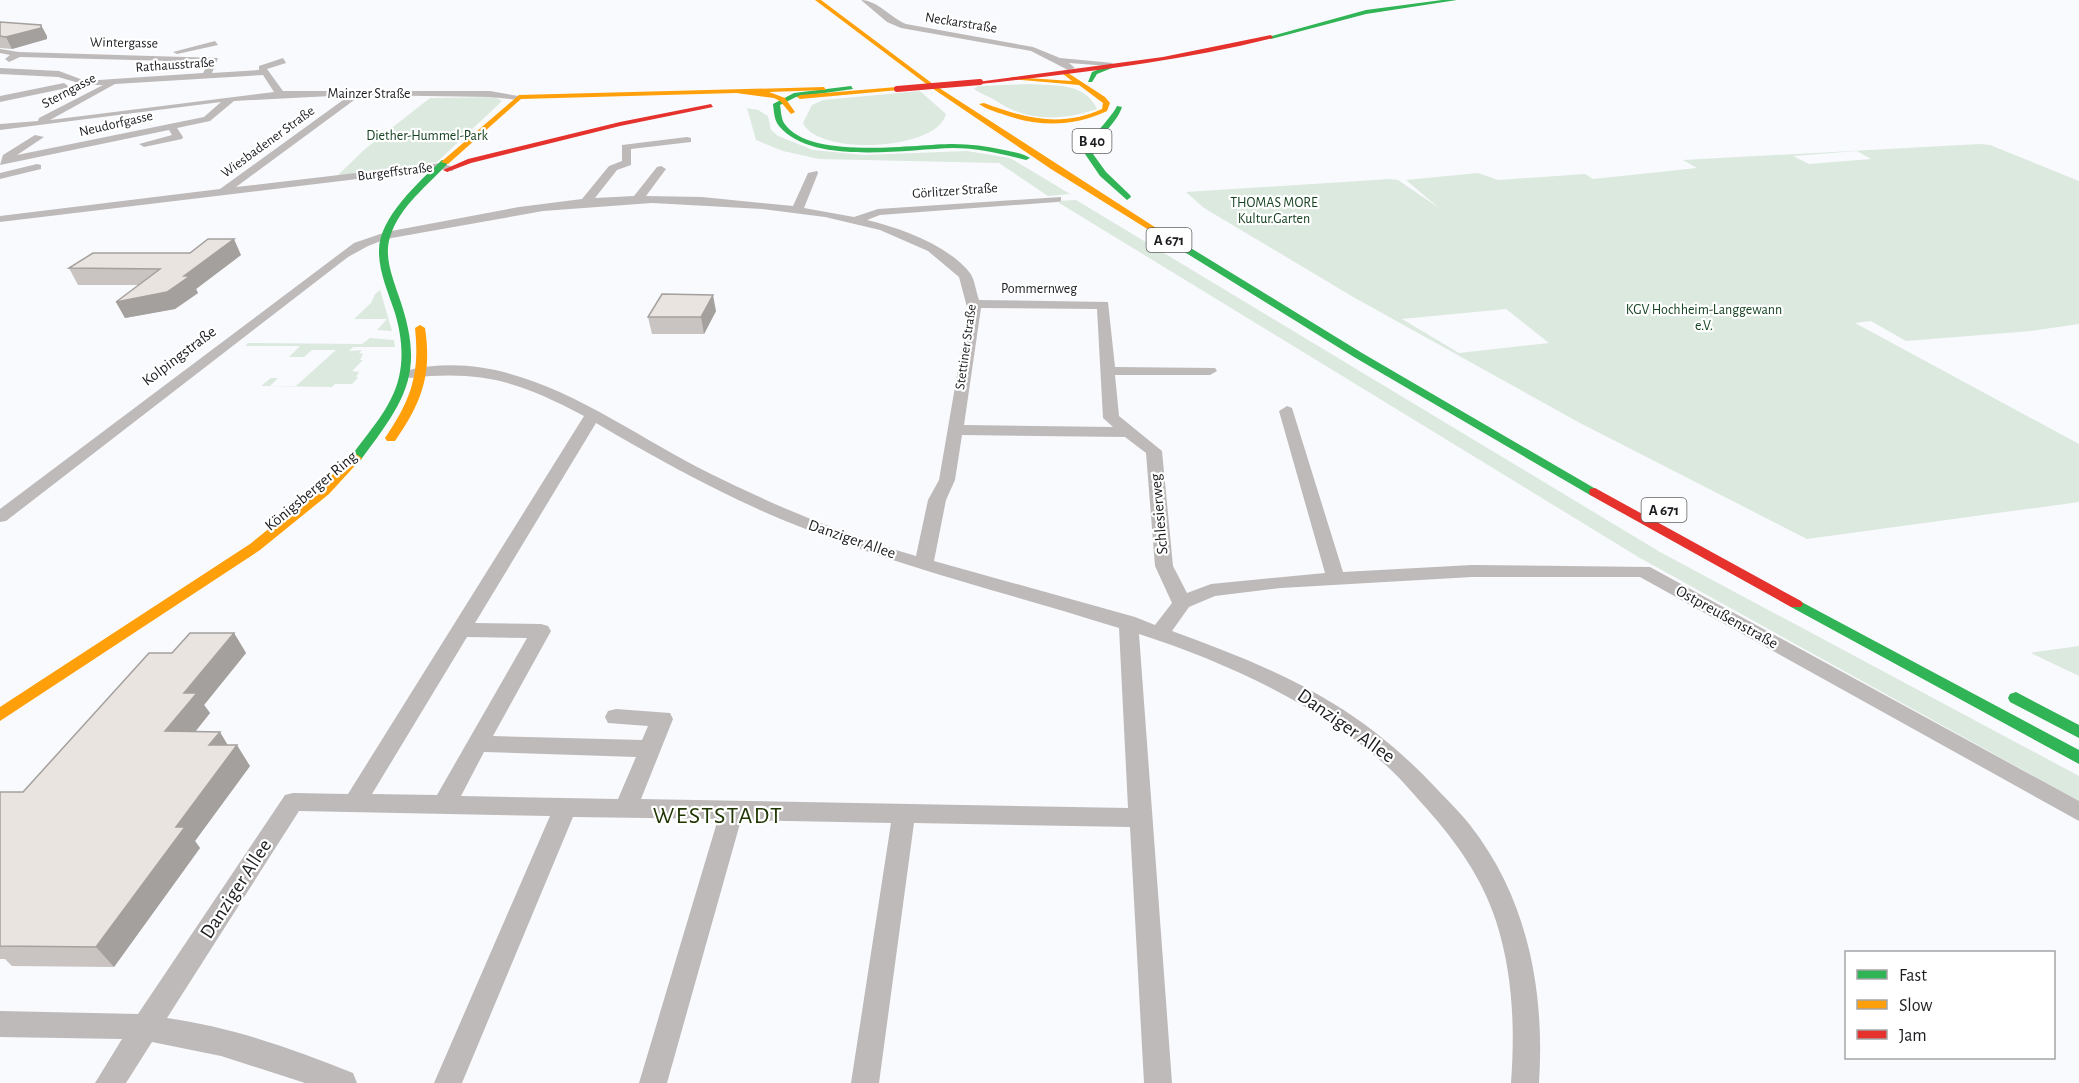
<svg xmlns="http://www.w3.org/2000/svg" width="2079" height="1083" viewBox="0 0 2079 1083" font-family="'Alegreya Sans',sans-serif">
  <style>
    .green { fill: #dbe9df; fill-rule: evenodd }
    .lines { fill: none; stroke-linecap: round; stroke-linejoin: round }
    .street { fill: #bebaba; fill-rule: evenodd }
    .fast { fill: #30b455; fill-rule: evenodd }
    .slow { fill: #ff9f0a; fill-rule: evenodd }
    .jam { fill: #e5322d; fill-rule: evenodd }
    .jam-bridge { stroke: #e5322d; stroke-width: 6 }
    .wall { fill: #c9c4c2 }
    .shaded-wall { fill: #a4a09e }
    .building { fill: #eae4e1; stroke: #a4a09e; stroke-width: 1.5 }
    .labels { text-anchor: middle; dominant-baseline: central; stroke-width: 4.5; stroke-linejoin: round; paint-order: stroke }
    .far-street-label { font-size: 14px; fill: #1c1d20; stroke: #fff }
    .far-park-label { font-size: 14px; fill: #154221; stroke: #fff }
    .shield { fill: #fff; stroke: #606163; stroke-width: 1.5 }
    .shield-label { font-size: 15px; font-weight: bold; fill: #1c1d20 }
    .street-label { font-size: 16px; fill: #1c1d20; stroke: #fff }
    .near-street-label { font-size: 20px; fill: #1c1d20; stroke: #fff }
    .near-quarter-label { font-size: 24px; letter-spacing: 1.5px; fill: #203704; stroke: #fff }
  </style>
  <rect width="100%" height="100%" fill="#f9fafd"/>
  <path class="green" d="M1030 84C1055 86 1085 82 1097 109 1061 121 1026 122 995 100 988 96 981 94 974 89L978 86Z
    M920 91 946 114C937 151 818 156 803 123L812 105 823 100Z
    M495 97 502 101 437 162 337 176 365 149 430 98Z
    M747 108 758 110 768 116 771 130 778 136 813 150 864 155 967 151 1010 158 1070 194 1048 196 999 163 819 159 783 151 756 140Z
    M1980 144 1990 145 2079 181V324L2031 331 1906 341 1871 321 1855 323 2079 444V502L1807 539 1580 423 1355 298 1204 208 1186 192 1390 179 1398 180 1439 208 1406 180 1478 173 1498 180 1585 174 1593 179 1697 168 1683 160ZM1857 151 1871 159 1809 164 1793 156ZM1506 309 1549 343 1459 353 1402 319Z
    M1076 200 1660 552 2079 776V801L1640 558 1056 201Z
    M380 290 392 331 377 330 387 319H354L371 303 375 294Z
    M370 338 394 340 395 347H353L349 351 362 350 359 353 363 354 360 360H363L352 371 359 372 356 377 358 378 352 384H335L332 387 261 386 271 378H278L270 386H296L336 350H312L304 357H289L300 346H245L248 343 362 344Z
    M2079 646V676L2031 653 2035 652Z"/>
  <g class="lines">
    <path class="street" d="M861 0C877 0 891 18 906 24L1033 47 1060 58 1113 63 1109 66 1069 63 1075 68 1068 70 1031 51 901 28 887 22Z
      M215 41 218 45 177 54 173 52Z
      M0 49 19 52 218 58 212 73 259 70V66L283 58 286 63 267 69 283 91H490L524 97 519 100 490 97 361 95 236 187 441 163 453 167V171L440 169 0 222V216L220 189 350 95 234 101 210 121 177 128 183 137 182 139 144 147 139 144 172 135 169 130 0 165 3 155 35 135 44 137 17 155 204 117 221 102 0 130V124L38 121 39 118 103 85H84V81L203 73 209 62 20 57 9 62 5 59 10 55 0 53ZM263 75 274 92 50 120 115 84Z
      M0 68 59 71 83 80 79 83 58 77 0 74Z
      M64 83 68 86 67 88 0 102V96Z
      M687 137 691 138V142L631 149V165L617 170 595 198 634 196 657 167 661 166 666 169 646 196 702 197 793 206 808 173 817 171 818 173 804 208 854 217 878 209 1061 197V201L1057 202 880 215 867 220C900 228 948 245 970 273 975 280 976 292 979 300L1108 302 1115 367 1215 368 1217 371 1210 375H1115L1119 416 1162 451 1173 566 1187 593 1211 584 1325 573 1279 411 1287 406 1292 408 1343 572 1472 565 1650 567 2079 801V821L1640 577H1472L1281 588 1215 596 1189 607 1172 631C1227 651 1284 673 1334 704 1372 727 1406 756 1436 788 1447 800 1460 812 1470 825 1528 899 1545 991 1539 1083H1511C1515 1028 1513 974 1496 921 1482 878 1457 843 1427 809 1415 796 1403 781 1390 769 1322 706 1226 662 1139 634L1172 1083H1144L1130 827 914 823 879 1083H851L891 823 741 820 667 1083H639L718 819 573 817 462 1083H434L550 816 299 811 167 1018C231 1027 294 1049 353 1073L357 1083H305L221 1056 152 1042 126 1083H95L122 1039 0 1037V1011L138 1014 285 795 293 793 348 794 584 416C520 382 483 370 410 378L403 374 405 371C518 343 614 426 709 473 775 506 845 535 916 556L928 500 939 480 968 311 959 277 928 251 880 230 825 217 762 209 652 203 543 211 386 239 368 246 348 257 6 521 0 522V509L354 243 386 232 519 207 582 199 609 166 622 161V145ZM981 308 1097 309 1103 418 1113 427 964 425ZM596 423C661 461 727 498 798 526 902 568 1012 594 1119 628L1128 808 641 799 673 719 670 713 616 709 608 711 605 717 608 723 648 726 642 740 493 736 551 631 548 626 541 624 475 623ZM962 435 1125 437 1146 453 1155 566 1172 603 1155 625 1135 617 934 561 946 500 955 480ZM467 637 527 638 437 795 372 794ZM484 752 636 757 618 799 461 796Z
      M37 164 41 165V169L0 179V173Z"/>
    <path class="fast" d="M1442 0H1457L1366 14 1271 39 1268 37 1366 10Z
      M1110 65 1112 68 1097 74 1092 82H1088L1092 72Z
      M851 86 853 89 796 97 780 105C781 110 781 118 784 123 809 161 914 144 953 144 970 144 987 146 1004 150 1013 152 1023 153 1030 158L1026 160C1002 154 978 148 953 148 907 149 812 166 779 126 774 120 774 111 773 104L794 93Z
      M1117 106 1122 107C1116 125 1098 135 1093 154L1106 172 1130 195 1131 197 1127 200 1100 176 1085 154C1090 135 1108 123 1117 106Z
      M442 160 449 162C428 186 400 205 390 237 384 256 392 276 398 294 426 372 407 398 360 461H352L350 458C368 432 392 408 399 377 404 356 401 333 395 313 389 294 379 273 379 252 378 218 419 182 442 160Z
      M1157 231H1163L1362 353 1601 492 1595 496 1590 495 1354 357 1157 235Z
      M1796 599 2079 750V764L1791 607 1789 604 1791 601Z
      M2016 692 2079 725V738L2010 702 2008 698 2010 694Z"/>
    <path class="slow" d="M815 0H821L933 84 1164 233 1157 235 1051 169 929 86Z
      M1065 71 1105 97 1110 103 1107 111C1073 127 1040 127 1005 115 996 112 986 109 979 104L984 103C1024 118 1061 128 1102 109L1103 103 1079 85 1009 79 1012 77 1072 81 1063 74Z
      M824 87 826 90 769 92 785 98 795 112 791 114 780 101 774 98 736 93 521 99 448 164 441 162 519 95Z
      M897 87 899 90 800 99 797 97 800 95Z
      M420 325 425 328C432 375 422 402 395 441H387L385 438C411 400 420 374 415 328Z
      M356 454 362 458 329 494 260 550 0 721V707L250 544 319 488 352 455Z"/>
    <path class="jam" d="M1271 35 1273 38C1177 62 1079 73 980 84L977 82 1163 57Z
      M711 104 713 107 620 126 471 163 447 172 443 170 468 159 620 122Z
      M1595 488 1801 601 1803 604 1801 607H1791L1590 495 1589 492 1590 489Z"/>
    <path class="jam-bridge" d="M897 89 980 82"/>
  </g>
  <path class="wall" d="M0 22 47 36V39L12 49 0 48Z
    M190 253 241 255 196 289 198 293 175 309 125 318 116 302 139 285H78L69 268Z
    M716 311 704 334H652L648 317Z
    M234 633 246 653 204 705 210 713 195 732 228 745 250 766 195 841 200 848 114 967 12 966 5 959H0V792H23L172 653Z"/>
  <path class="shaded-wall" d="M41 25 47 36V39L12 49 6 37Z
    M234 239 241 255 196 289 198 293 175 309 125 318 116 302 184 276Z
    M713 295 716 311 704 334 701 317Z
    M234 633 246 653 204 705 210 713 179 752 165 731 184 693Z
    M220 732 232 752 237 745 250 766 195 841 200 848 114 967 96 947 176 827 209 745Z"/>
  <path class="building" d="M0 22 41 25V28L6 37 0 36Z
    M208 239H234L184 276H190L167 292 116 302 160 269 69 268 93 253H190Z
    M662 294 713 295 701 317H648Z
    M190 633H234L184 693H197L165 731 220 732 209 745H237L176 827H185L96 947 0 946V792H23L149 653H172Z"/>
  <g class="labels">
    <g class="far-street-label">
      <text transform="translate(961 23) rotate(9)">Neckarstraße</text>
      <text transform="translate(124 43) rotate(1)">Wintergasse</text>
      <text transform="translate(175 65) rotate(-4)">Rathausstraße</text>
      <text transform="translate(69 91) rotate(-28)">Sterngasse</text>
      <text x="369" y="94">Mainzer Straße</text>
      <text transform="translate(116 124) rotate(-13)">Neudorfgasse</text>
      <text transform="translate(268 142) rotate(-36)">Wiesbadener Straße</text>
      <text transform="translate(395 172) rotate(-7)">Burgeffstraße</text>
      <text transform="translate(955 191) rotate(-4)">Görlitzer Straße</text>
      <text x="1039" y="289">Pommernweg</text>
      <text transform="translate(966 347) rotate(-82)">Stettiner Straße</text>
    </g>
    <g class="far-park-label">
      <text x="427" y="136">Diether-Hummel-Park</text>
      <text x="1274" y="203">THOMAS MORE<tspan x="1274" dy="16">Kultur.Garten</tspan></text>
      <text x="1704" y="310">KGV Hochheim-Langgewann<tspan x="1704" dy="16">e.V.</tspan></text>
    </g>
    <g class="shield">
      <rect x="1072.5" y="129" width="39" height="24" rx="4.5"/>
      <rect x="1146.5" y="228" width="45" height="24" rx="4.5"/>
      <rect x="1641.5" y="498" width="45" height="24" rx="4.5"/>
    </g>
    <g class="shield-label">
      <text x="1092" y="141">B 40</text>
      <text x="1169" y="240">A 671</text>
      <text x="1664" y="510">A 671</text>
    </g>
    <g class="street-label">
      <text transform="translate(179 356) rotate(-37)">Kolpingstraße</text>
      <text transform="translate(311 491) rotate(-40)">Königsberger Ring</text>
      <text transform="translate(1159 514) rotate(-95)">Schlesierweg</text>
      <text transform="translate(852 539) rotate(19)">Danziger Allee</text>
      <text transform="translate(1727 617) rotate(29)">Ostpreußenstraße</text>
    </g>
    <g class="near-street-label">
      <text transform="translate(1346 726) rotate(35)">Danziger Allee</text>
      <text transform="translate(236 889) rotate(-57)">Danziger Allee</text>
    </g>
    <g class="near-quarter-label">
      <text x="718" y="816">WESTSTADT</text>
    </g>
  </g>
  <rect x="1845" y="951" width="210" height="108" fill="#ffffff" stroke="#a4a5a6" stroke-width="1.5"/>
  <rect x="1857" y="970" width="30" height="9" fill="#30b455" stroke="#a4a5a6" stroke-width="1.5"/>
  <text x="1899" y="981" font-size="18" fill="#1c1d20">Fast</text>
  <rect x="1857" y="1000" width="30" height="9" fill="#ff9f0a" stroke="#a4a5a6" stroke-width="1.5"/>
  <text x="1899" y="1011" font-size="18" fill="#1c1d20">Slow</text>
  <rect x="1857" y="1030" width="30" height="9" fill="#e5322d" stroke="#a4a5a6" stroke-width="1.5"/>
  <text x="1899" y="1041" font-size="18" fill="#1c1d20">Jam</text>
</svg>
